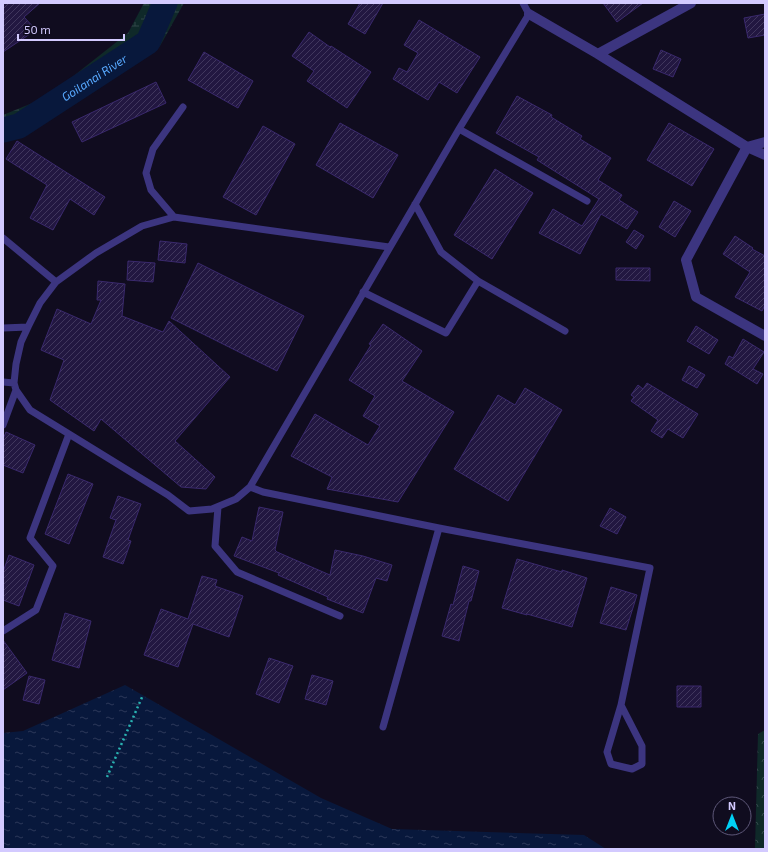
<svg xmlns="http://www.w3.org/2000/svg" width="768" height="852" viewBox="0 0 768 852" font-family="'Exo 2',sans-serif">
  <style>
    .forest { fill: url(#forest-crowns) }
    .wetland { fill: url(#wetland-marsh) }
    .water { fill: url(#water-ripples) }
    .lines { fill: none; stroke-linecap: round; stroke-linejoin: round }
    .river { stroke: #08183c; stroke-width: 25 }
    .building { fill: url(#building-hatch); stroke: #3a296d }
    .path { stroke: #2ab3b2; stroke-width: 2.5; stroke-dasharray: 2 3; stroke-linecap: butt }
    .service { stroke: #3c3580; stroke-width: 7 }
    .minor { stroke: #3c3580; stroke-width: 10 }
    .labels { text-anchor: middle; dominant-baseline: central; stroke-width: 3.5; stroke-linejoin: round; paint-order: stroke }
    .water-label { font-size: 12px; font-style: italic; fill: #58a9ff; stroke: #100c1f }
  </style>
  <defs>
    <pattern id="forest-crowns" width="20" height="18" patternUnits="userSpaceOnUse"><rect width="20" height="18" fill="#0f2929"/><path d="M2 6a3 3 0 1 1 6 0M12 15a3 3 0 1 1 6 0" fill="none" stroke="#314749"/></pattern>
    <pattern id="wetland-marsh" width="20" height="14" patternUnits="userSpaceOnUse"><rect width="20" height="14" fill="#0f2929"/><path d="M1 5h8M5 5V1M11 12h8M15 12V8" fill="none" stroke="#314749"/></pattern>
    <pattern id="water-ripples" width="26" height="14" patternUnits="userSpaceOnUse"><rect width="26" height="14" fill="#08183c"/><path d="M2 4q2-2 4 0t4 0M15 11q2-2 4 0t4 0" fill="none" stroke="#2b3859"/></pattern>
    <pattern id="building-hatch" width="6" height="6" patternUnits="userSpaceOnUse"><rect width="6" height="6" fill="#221741"/><path d="M-1 1l2-2M0 6l6-6M5 7l2-2" fill="none" stroke="#41375e"/></pattern>
  </defs>
  <rect width="100%" height="100%" fill="#100c1f"/>
  <path class="forest" d="M765 730V849H755L758 734Z"/>
  <path class="wetland" d="M144 3H184L160 46 44 121 3 141V115L52 95 76 74 128 33Z"/>
  <path class="water" d="M125 685 321 798 392 829 584 835 606 849H3V733L23 731Z"/>
  <g class="lines">
    <path class="river" id="s1" d="M3 130 19 126 148 42 165 3"/>
  </g>
  <path class="building" d="M3 3H40L24 17 36 30 3 52Z
    M360 3H383L365 34 348 24Z
    M603 3H643L617 22Z
    M765 14V35L748 38 744 18Z
    M419 20 480 57 457 93 439 82 428 100 393 79 399 68 407 72 418 53 404 45Z
    M309 32 330 47 331 46 371 72 347 108 307 81 314 71 292 56Z
    M661 50 681 59 673 77 653 69Z
    M204 52 253 81 238 108 188 80Z
    M156 82 166 103 82 142 72 122Z
    M517 96 552 115 551 117 582 136 580 139 611 158 598 180 622 195 619 200 638 212 627 229 601 214 580 254 539 233 553 209 582 226 599 199 537 160 539 157 496 133Z
    M340 123 398 155 373 198 316 165Z
    M669 123 714 149 692 186 647 160Z
    M263 126 295 144 256 215 223 197Z
    M17 141 105 197 94 215 70 199 53 230 30 218 47 185 6 159Z
    M495 169 533 193 492 259 454 235Z
    M674 201 691 211 675 237 659 227Z
    M634 230 644 236 636 249 626 242Z
    M735 236 753 248 752 249 765 256V305L762 311 735 297 750 272 723 254Z
    M160 241 187 244 185 263 158 260Z
    M128 261 155 263 153 282 127 280Z
    M198 263 304 316 277 371 171 318Z
    M616 268H650V281L616 280Z
    M98 281 125 284 122 316 163 332 169 321 230 377 175 441 215 477 206 489 181 487 101 419 94 431 50 400 64 360 41 350 57 309 91 324 101 300H97Z
    M383 324 422 351 402 381 454 412 398 502 327 489 332 477 291 456 315 414 368 445 380 426 363 416 375 396 349 380 371 345 369 344Z
    M696 326 718 340 709 354 687 341Z
    M743 339 764 352 753 369 763 374 757 384 725 364 729 356 733 358Z
    M689 366 705 375 697 388 682 380Z
    M647 383 698 414 683 438 668 429 662 438 651 431 658 420 631 401 634 397 631 395 638 385 643 389Z
    M525 388 562 410 508 501 454 469 498 395 515 405Z
    M6 432 35 445 23 473 3 465V439Z
    M68 474 93 484 69 544 45 534Z
    M118 496 141 504 128 540 131 541 123 564 103 557 116 520 110 518Z
    M259 507 283 512 275 550 277 552 330 575 335 550 363 556 392 565 387 581 376 578 363 613 327 599 328 597 278 575 279 573 234 556 242 537 252 541Z
    M610 508 626 517 617 534 600 526Z
    M9 555 34 565 19 606 3 600V572Z
    M517 559 562 572V570L587 578 572 627 527 614V615L502 608Z
    M463 566 479 571 471 601H469L459 641 442 636 451 604 453 605Z
    M202 576 217 580 215 586 243 596 229 637 193 624 178 667 144 655 161 609 188 619Z
    M611 587 637 595 626 630 600 623Z
    M65 613 91 621 79 668 52 660Z
    M3 640 27 673 3 690Z
    M269 658 293 666 279 703 256 694Z
    M312 675 333 681 326 705 305 699Z
    M29 676 45 680 39 704 23 700Z
    M677 686H701V707H677Z"/>
  <g class="lines">
    <path class="path" d="M107 777 143 695"/>
    <path class="service" d="M459 129 587 201
      M415 204 441 252 478 281 565 331
      M174 217 151 190 146 173 153 149 183 107
      M3 238 56 282
      M389 247 174 217 142 226 96 253 56 282 40 303 28 327 21 342 16 364 14 383 16 390 30 410 168 495 189 511 212 509 236 499 250 487 459 129 529 14 523 3
      M363 292 446 333 478 281
      M3 328 28 327
      M3 382 14 383
      M3 425 16 390
      M250 487 263 492 439 528 650 568 621 705 642 746V764L632 769 611 764 607 752 621 705
      M218 507 215 546 237 572 340 616
      M3 631 36 610 53 566 30 538 69 434
      M383 727 439 528"/>
    <path class="minor" d="M529 14 598 54 747 147 765 155
      M598 54 691 3
      M765 142 747 147 686 260 696 297 765 336"/>
  </g>
  <g class="labels">
    <g class="water-label">
      <text stroke="none"><textPath href="#s1" startOffset="106">Goilanai River</textPath></text>
    </g>
  </g>
  <rect width="768" height="852" fill="none" stroke="#d3caff" stroke-width="8"/>
  <g transform="translate(732 816)"><circle r="19" fill="#100c1f" stroke="#5e5879"/>
  <path d="M0-3L7 15L0 10L-7 15Z" fill="#00d0f5"/>
  <text y="-6" font-size="11" font-weight="bold" text-anchor="middle" fill="#d3caff">N</text>
  </g>
  <path d="M18 34v6h106v-6" fill="none" stroke="#d3caff" stroke-width="2"/>
  <text x="24" y="34" font-size="12" fill="#d3caff" stroke="#100c1f" stroke-width="3" paint-order="stroke">50 m</text>
</svg>
